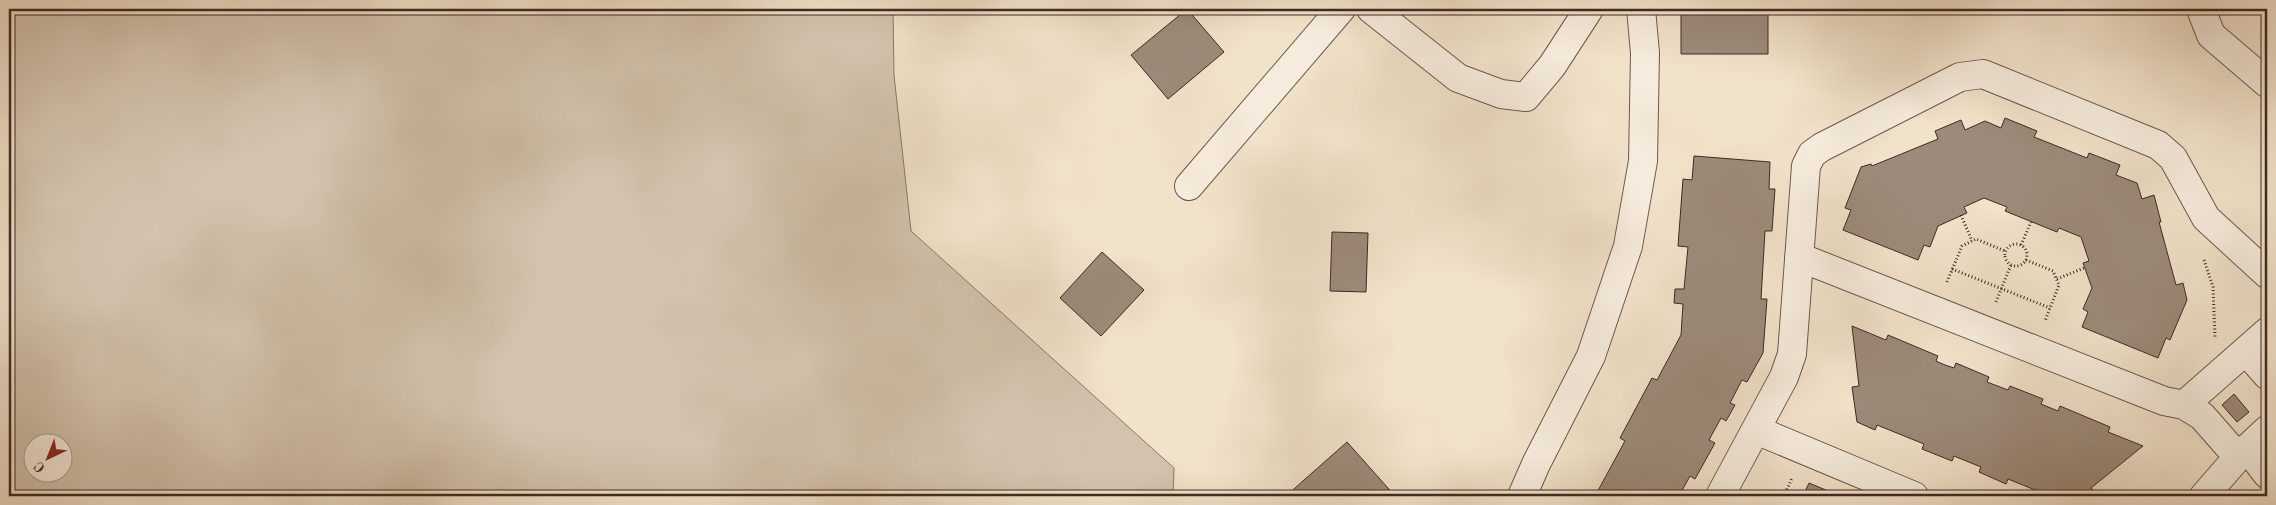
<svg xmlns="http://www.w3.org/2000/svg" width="2276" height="505" viewBox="0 0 2276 505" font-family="'Old Standard TT',serif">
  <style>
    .green { fill: #d3c3ae; stroke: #897768; fill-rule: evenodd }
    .building { fill: #9c8a7a; stroke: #3f2b23 }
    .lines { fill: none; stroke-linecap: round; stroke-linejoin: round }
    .minor-casing { stroke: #6c594d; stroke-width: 30 }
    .path { stroke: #3f2b23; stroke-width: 3; stroke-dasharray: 1 2.5; stroke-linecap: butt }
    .minor { stroke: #f6ecdd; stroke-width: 28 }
  </style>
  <rect width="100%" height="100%" fill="#f1e2ca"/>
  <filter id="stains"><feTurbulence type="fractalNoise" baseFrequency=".004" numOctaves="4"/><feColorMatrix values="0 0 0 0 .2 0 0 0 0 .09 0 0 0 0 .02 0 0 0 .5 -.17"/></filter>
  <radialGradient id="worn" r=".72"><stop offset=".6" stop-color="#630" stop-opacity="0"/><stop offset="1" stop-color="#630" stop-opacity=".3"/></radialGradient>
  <path class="green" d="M9 9H893L894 75 911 231 1174 468 1173 496H9ZM32 442H62V472H32Z"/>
  <path class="building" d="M1187 9 1224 52 1168 99 1131 55Z
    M1681 9H1768V54H1681Z
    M2005 118 2037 131 2034 137 2087 158 2089 153 2120 165 2116 175 2137 183 2142 199 2154 195 2161 222H2159L2176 285 2183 283 2187 300 2170 340 2166 338 2158 358 2082 327 2088 312 2083 309 2092 288 2083 263 2089 261 2081 237 2059 228 2057 232 2005 211 2007 207 1984 198 1964 207 1967 213 1938 226 1930 247 1924 245 1918 260 1843 230 1851 210 1845 208 1861 167 1871 164 1872 166 1938 139 1935 131 1961 120 1965 130 1985 121 2001 128Z
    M1694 156 1770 162 1769 189H1775L1772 231H1765L1761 299H1767L1763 353 1747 382 1742 380 1730 403 1735 405 1726 421 1721 418 1709 440 1715 443 1695 479 1690 476 1679 496H1595L1625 441 1620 438 1652 378 1657 380 1681 335 1683 304 1674 303 1675 289H1684L1688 247 1678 246 1683 179 1692 180Z
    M1332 232 1368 233 1366 292 1330 291Z
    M1102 252 1144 290 1101 336 1060 298Z
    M1852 326 1886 340 1888 335 1938 356 1936 361 1945 365 1954 368 1956 363 1989 377 1987 382 2008 390 2010 386 2043 399 2041 404 2058 411 2060 406 2110 427 2108 432 2143 446 2091 488 2095 493 2090 496H2050L2008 479 2006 484 1979 472 1981 467 1954 456 1952 461 1922 449 1924 444 1877 425 1875 430 1857 422 1852 387 1859 386Z
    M2234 394 2249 412 2237 422 2222 405Z
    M1347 442 1395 496H1286Z
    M1809 483 1840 496H1803Z"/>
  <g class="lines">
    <defs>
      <path id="minor" d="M1371 9 1458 78 1501 94 1526 97 1552 66 1589 9
        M2201 9 2211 35 2267 83
        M1189 186 1341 9
        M1799 257 2164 401 2184 405 2202 416 2238 457
        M2246 351 2267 375
        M2184 405 2267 332
        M1756 430 1914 496
        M2247 448 2267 474
        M1522 496 1536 464 1591 356 1628 246 1643 161 1645 53 1641 9
        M1720 496 1784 377 1792 354 1806 166 1812 154 1822 147 1960 77 1983 74 2158 145 2173 158 2206 218 2267 274
        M2204 496 2238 457 2267 430"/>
    </defs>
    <use href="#minor" class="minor-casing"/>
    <path class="path" d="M1961 215 1972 241
      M2005 255a11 11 0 1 1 22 0a11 11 0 1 1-22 0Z
      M2021 245 2031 222
      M2026 260 2053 271 2059 285 2045 321
      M2204 260 2213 287 2215 337
      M1952 269 2050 308
      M2057 279 2084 268
      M1947 282 1962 246 1976 239 2005 251
      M1996 302 2011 265
      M1784 496 1792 478"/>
    <use href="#minor" class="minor"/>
  </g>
  <rect width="2276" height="505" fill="none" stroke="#f1e2ca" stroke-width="30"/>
  <rect x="10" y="10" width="2256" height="485" fill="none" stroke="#3f2b23" stroke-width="2.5"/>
  <rect x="15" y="15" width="2246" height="475" fill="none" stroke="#3f2b23"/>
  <g transform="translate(48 458) rotate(223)"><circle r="24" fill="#f6ecdd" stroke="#ad9f93"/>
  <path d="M0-4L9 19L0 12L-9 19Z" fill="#8f2418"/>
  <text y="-8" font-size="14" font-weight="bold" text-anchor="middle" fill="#3f2b23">С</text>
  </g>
  <rect width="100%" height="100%" filter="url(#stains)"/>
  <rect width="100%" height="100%" fill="url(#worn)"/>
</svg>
